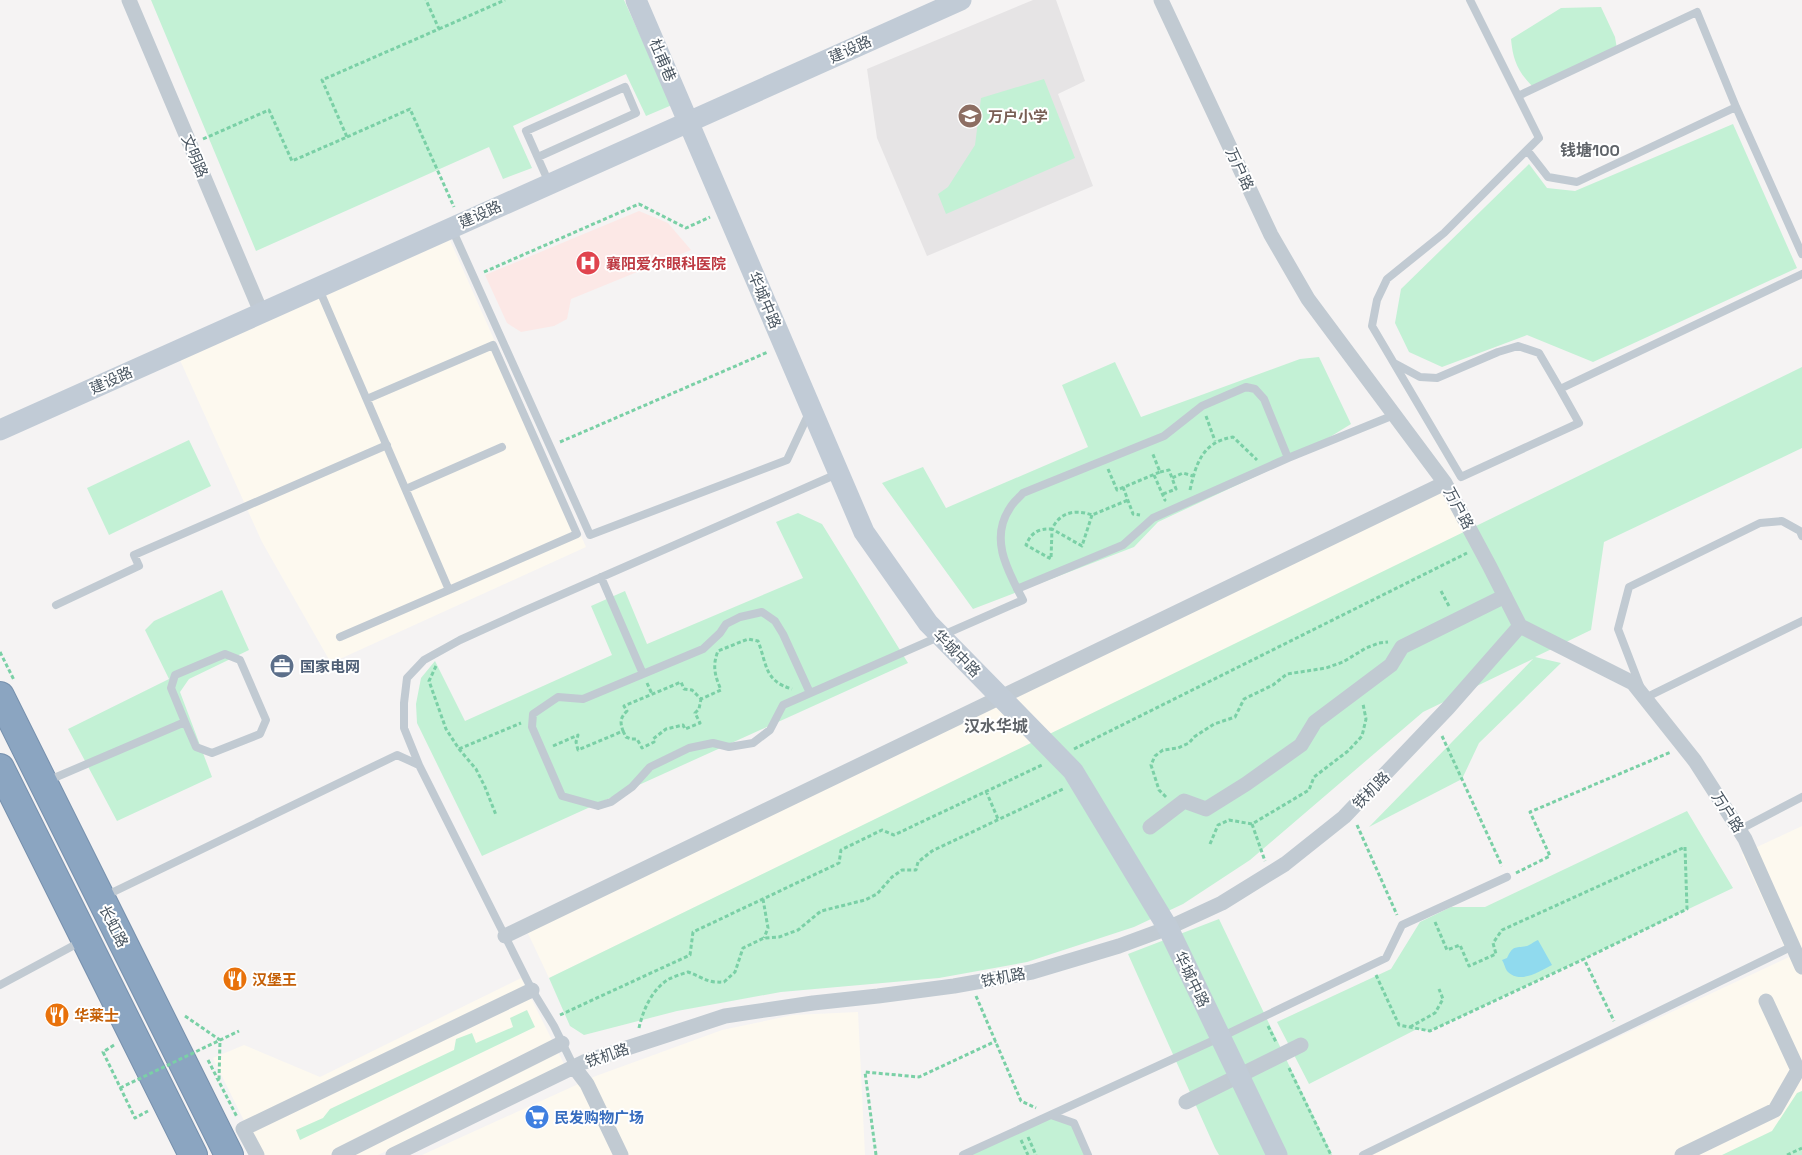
<svg xmlns="http://www.w3.org/2000/svg" width="1802" height="1155" viewBox="0 0 1802 1155" font-family="'Space Grotesk','Noto Sans SC',sans-serif">
  <style>
    .commercial { fill: #fdf9ef }
    .education { fill: #e6e4e5 }
    .medical { fill: #fce8e6 }
    .green { fill: #c3f1d5 }
    .water { fill: #90daee }
    .lines { fill: none; stroke-linecap: round; stroke-linejoin: round }
    .highway-casing { stroke: #7690ad; stroke-width: 30 }
    .path { stroke: #7ad0a6; stroke-width: 3; stroke-dasharray: 4 2.5; stroke-linecap: butt }
    .lane { stroke: #c1cad2; stroke-width: 8 }
    .street { stroke: #c1cad2; stroke-width: 15 }
    .secondary { stroke: #c1cbd6; stroke-width: 21 }
    .highway { stroke: #8ba5c1; stroke-width: 28 }
    .path-bridge { stroke: #7ad0a6; stroke-width: 3; stroke-dasharray: 4 2.5; stroke-linecap: butt }
    .labels { text-anchor: middle; dominant-baseline: central; stroke-width: 4; stroke-linejoin: round; paint-order: stroke }
    .street-label { font-size: 15px; fill: #4a5661; stroke: #fff }
    .education-label { font-size: 15px; font-weight: bold; fill: #785e54; stroke: #fff; text-anchor: start }
    .health-label { font-size: 15px; font-weight: bold; fill: #be3a42; stroke: #fff; text-anchor: start }
    .service-label { font-size: 15px; font-weight: bold; fill: #4e5e75; stroke: #fff; text-anchor: start }
    .food-label { font-size: 15px; font-weight: bold; fill: #c56008; stroke: #fff; text-anchor: start }
    .shop-label { font-size: 15px; font-weight: bold; fill: #366cbe; stroke: #fff; text-anchor: start }
    .neighbourhood-label { font-size: 16px; font-weight: bold; fill: #5f6368; stroke: #fff }
  </style>
  <rect width="100%" height="100%" fill="#f5f3f3"/>
  <path class="commercial" d="M449 238 586 547 331 663 262 542 179 358Z
    M1445 483 1470 530 549 978 525 927Z
    M1802 826V1155H1366L1789 957 1742 854Z
    M521 978 565 1066 378 1155H261L213 1058 244 1045 320 1077Z
    M858 1012 865 1155H422L596 1076 722 1030 793 1015Z"/>
  <path class="education" d="M1033 0H1056L1085 81 1058 94 1093 186 927 256 877 138 867 69Z"/>
  <path class="medical" d="M639 211 668 223 691 250 571 299 567 319 554 326 521 332 507 323 485 275Z"/>
  <path class="green" d="M151 0H624L672 105 646 116 626 74 513 126 532 168 503 179 489 147 256 251Z
    M1601 7 1615 37 1617 49 1534 88C1518 72 1513 61 1511 39L1561 8Z
    M1044 79 1075 158 946 214 938 194 948 187 975 145 981 98Z
    M1733 124 1797 268 1593 362 1527 335 1442 367 1409 352 1395 323 1401 289 1529 164 1547 188 1575 191Z
    M1319 357 1351 424 1299 456 1158 522 1134 547 973 609 882 483 923 467 946 508 1088 447 1062 385 1115 362 1141 417 1300 359Z
    M1802 367V448L1604 542 1591 630 1535 657 1561 663 1479 743 1462 779 1369 827 1533 659 1423 712 1250 860 1183 904 1134 927 1027 962 939 978 781 992 677 1011 584 1035 570 1026 549 978Z
    M189 440 211 486 109 535 87 488Z
    M798 513 822 524 908 663 482 856 417 723 416 704 421 678 435 661 465 721 612 655 591 606 625 591 647 644 803 578 776 522Z
    M222 590 249 650 189 679 180 692 212 777 117 821 68 729 169 679 145 630 154 621Z
    M1687 811 1733 888 1430 1031 1417 1029 1309 1084 1277 1022 1391 969 1420 922 1451 907H1485Z
    M1219 919 1332 1155H1219L1215 1148 1128 954Z
    M527 1010 535 1027 300 1140 296 1130 323 1118 330 1109 454 1050 456 1039 472 1033 476 1043 513 1027 510 1018Z
    M1802 1091V1155H1722L1772 1131 1797 1093Z
    M1051 1115 1074 1123 1088 1155H963Z"/>
  <path class="water" d="M1538 940 1552 965C1540 971 1520 985 1507 971 1505 968 1504 963 1502 960L1507 958C1513 945 1515 948 1527 946 1530 945 1535 941 1538 940Z"/>
  <g class="lines">
    <defs>
      <path id="highway" d="M0 696 229 1155
        M0 768 193 1155"/>
    </defs>
    <use href="#highway" class="highway-casing"/>
    <path class="path" d="M439 29 505 0
      M347 137 410 109 454 207
      M203 139 269 110 292 161 347 137 322 80 439 29 426 0
      M484 272 639 204 686 228 710 217
      M1206 416 1215 441
      M560 442 768 352
      M1108 469 1117 490 1160 472 1152 452
      M1160 472 1169 470 1172 478
      M1154 475 1165 500 1164 501
      M1123 487 1133 514 1140 515
      M1190 490C1196 464 1202 442 1233 437L1257 460
      M1163 494 1176 489 1172 478 1183 473 1193 476
      M1092 515 1082 546 1052 529 1051 559 1026 545C1031 533 1038 528 1052 529 1060 512 1075 509 1092 515L1128 500
      M1441 591 1450 608
      M0 652 14 680
      M436 666 429 681 446 729 459 749 476 769 485 787 496 815
      M647 683 652 694
      M623 731 626 737 631 739H637L642 748 654 742 653 739 666 729 683 725 685 729 700 723 695 713 699 709 701 699
      M1442 736 1502 866
      M553 746 578 735 576 742 578 750 623 731C620 722 620 718 627 711L624 706 681 682 684 689 692 690 701 699 721 690C715 676 712 666 718 651L748 639 758 641C767 664 764 681 792 689
      M459 749 521 723
      M1074 749 1467 553
      M986 791 998 819
      M1166 797 1159 790 1151 765 1155 756 1163 750 1178 748 1189 743 1194 737 1214 724 1235 717 1244 699 1273 685 1287 674 1326 668 1343 662 1366 648 1379 643 1388 642
      M1252 824 1265 861
      M1357 825 1397 915
      M1210 844 1218 825 1229 820 1252 824 1309 790 1314 777 1348 751 1362 736 1366 719 1363 704
      M1516 873 1550 856 1530 812 1671 752
      M763 899 768 928 764 938
      M1435 922 1447 950 1460 945 1469 966 1496 954 1493 943 1502 930 1685 847 1687 909 1584 959
      M1376 975 1399 1025 1430 1031 1584 959 1614 1021
      M976 996 1021 1101 1036 1108
      M560 1015 690 955 693 932 839 863 841 850 882 830 894 835 1042 765
      M185 1016 220 1040 219 1080
      M1268 1026 1276 1042
      M1410 1027 1435 1013 1443 999 1439 989
      M639 1028C643 1010 652 989 669 979 675 976 682 974 688 972 705 978 706 983 724 982L735 972 743 948 764 938 779 937 798 930 821 911 865 900 877 894 892 877 902 870H916L918 862 932 851 1063 789
      M114 1045 103 1052 135 1118 148 1111
      M208 1060 237 1117
      M1289 1068 1331 1155
      M1028 1137 1036 1155
      M1021 1140 1028 1155
      M876 1155 865 1072 919 1077 996 1041
      M1787 1155 1802 1148"/>
    <path class="lane" d="M1470 0 1539 138 1444 233 1387 279 1377 300 1372 326 1461 477 1579 423 1560 389 1802 274
      M1518 96 1697 12 1736 107 1802 254
      M1527 150 1548 177 1577 182 1736 107
      M538 157 636 113 625 87 526 131 549 183
      M452 229 590 535 787 460 809 413
      M319 289 449 590 577 534 493 345 367 399
      M1394 363 1420 377 1437 378 1498 352 1518 346 1539 353 1560 389
      M1288 458 1394 415
      M406 489 502 447
      M601 577 643 674
      M56 605 139 566 134 555 387 445
      M340 637 449 590
      M1640 686 1618 629 1629 587 1760 523 1782 521 1800 531 1802 536
      M810 693 783 634 775 621 762 612 740 617 726 624 720 633 703 649 583 699 558 697 533 714 532 727 562 796 598 806 611 802 632 787 650 767 689 748 713 743 729 747 753 743 770 730 783 705 1023 600C1008 571 989 539 1010 508 1013 502 1019 498 1023 493L1164 436 1202 406 1246 387 1255 389 1264 399 1288 458 1153 518 1123 545 1017 589
      M1644 697 1645 698 1802 621
      M419 765 404 728V703L407 678 424 660 460 640 524 611 837 474
      M47 781 185 722 196 747 212 753 260 734 266 720 240 660 225 654 175 675 171 688 185 722
      M1739 830 1802 797
      M105 896 397 755 419 765 532 990 554 1026 574 1067
      M0 985 82 941
      M1051 1115 1074 1123 1088 1155
      M963 1155 1221 1037 1386 958 1402 925 1507 877
      M1363 1155 1793 946"/>
    <path class="street" d="M129 0 261 312
      M1161 0 1271 235 1308 299 1445 483 1490 567 1520 626 1633 683 1695 761 1745 839 1802 967
      M1150 827 1184 801 1206 809 1246 784 1301 745 1315 722 1391 665 1402 647 1505 596
      M505 936 1445 483
      M574 1067 587 1084 621 1155
      M1186 1102 1301 1045
      M257 1155 243 1129 532 990
      M339 1155 562 1043
      M393 1155 584 1062 725 1016 813 1003 878 996 954 986 1032 972 1119 946 1168 928 1222 903 1285 864 1344 817 1448 708 1520 626
      M1682 1155 1775 1110 1798 1070 1766 1001"/>
    <path class="secondary" d="M636 0 864 532 928 623 1073 771 1168 928 1277 1155
      M0 430 961 0"/>
    <use href="#highway" class="highway"/>
    <path class="path-bridge" d="M120 1088 239 1031"/>
  </g>
  <defs>
    <symbol id="school-disc" viewBox="-11 -11 22 22"><circle r="9.5" fill="#8d6e63" stroke="#fff"/><path d="M0-5L7-2L0 1L-7-2ZM-4 1L0 2.5L4 1V4Q0 6-4 4Z" fill="#fff"/></symbol>
    <symbol id="hospital-disc" viewBox="-11 -11 22 22"><circle r="9.5" fill="#e0444e" stroke="#fff"/><path d="M-5-5h3v3.5h4V-5h3V5h-3V1.5h-4V5h-3Z" fill="#fff"/></symbol>
    <symbol id="office-disc" viewBox="-11 -11 22 22"><circle r="9.5" fill="#5c6f8a" stroke="#fff"/><path d="M-6-3h4V-5.5h4V-3h4V5H-6ZM-1-4.5V-3h2v-1.5ZM-6 0V1H6V0Z" fill="#fff"/></symbol>
    <symbol id="restaurant-disc" viewBox="-11 -11 22 22"><circle r="9.5" fill="#e8710a" stroke="#fff"/><path d="M-5-6h1v4h1v-4h1v4h1v-4h1v5L-1.5 .5V6h-2V.5L-5-1ZM5-6V6H3V1.5H1.5Q1.5-4 5-6Z" fill="#fff"/></symbol>
    <symbol id="supermarket-disc" viewBox="-11 -11 22 22"><circle r="9.5" fill="#3f7fe0" stroke="#fff"/><path d="M-6-5.5h2.5l.6 2H6L4.5 2H-2.5L-4.4-4H-6ZM-1.5 3.2a1.3 1.3 0 1 0 .1 0ZM3 3.2a1.3 1.3 0 1 0 .1 0Z" fill="#fff"/></symbol>
  </defs>
  <g fill-rule="evenodd">
    <use href="#school-disc" x="956" y="102" width="28" height="28"/>
    <use href="#hospital-disc" x="574" y="249" width="28" height="28"/>
    <use href="#office-disc" x="268" y="652" width="28" height="28"/>
    <use href="#restaurant-disc" x="221" y="965" width="28" height="28"/>
    <use href="#restaurant-disc" x="43" y="1001" width="28" height="28"/>
    <use href="#supermarket-disc" x="523" y="1103" width="28" height="28"/>
  </g>
  <g class="labels">
    <g class="street-label">
      <text transform="translate(850 49) rotate(-24)">建设路</text>
      <text transform="translate(663 60) rotate(67)">杜甫巷</text>
      <text transform="translate(195 156) rotate(67)">文明路</text>
      <text transform="translate(1240 169) rotate(65)">万户路</text>
      <text transform="translate(480 214) rotate(-24)">建设路</text>
      <text transform="translate(765 300) rotate(67)">华城中路</text>
      <text transform="translate(111 380) rotate(-24)">建设路</text>
      <text transform="translate(1459 508) rotate(62)">万户路</text>
      <text transform="translate(957 653) rotate(45)">华城中路</text>
      <text transform="translate(1371 790) rotate(-46)">铁机路</text>
      <text transform="translate(1728 812) rotate(57)">万户路</text>
      <text transform="translate(114 926) rotate(63)">长虹路</text>
      <text transform="translate(1003 977) rotate(-11)">铁机路</text>
      <text transform="translate(1192 979) rotate(64)">华城中路</text>
      <text transform="translate(607 1055) rotate(-19)">铁机路</text>
    </g>
    <g class="education-label">
      <text x="988" y="116">万户小学</text>
    </g>
    <g class="health-label">
      <text x="606" y="263">襄阳爱尔眼科医院</text>
    </g>
    <g class="service-label">
      <text x="300" y="666">国家电网</text>
    </g>
    <g class="food-label">
      <text x="252" y="979">汉堡王</text>
      <text x="74" y="1015">华莱士</text>
    </g>
    <g class="shop-label">
      <text x="554" y="1117">民发购物广场</text>
    </g>
    <g class="neighbourhood-label">
      <text x="1590" y="150">钱塘100</text>
      <text x="996" y="726">汉水华城</text>
    </g>
  </g>
</svg>
